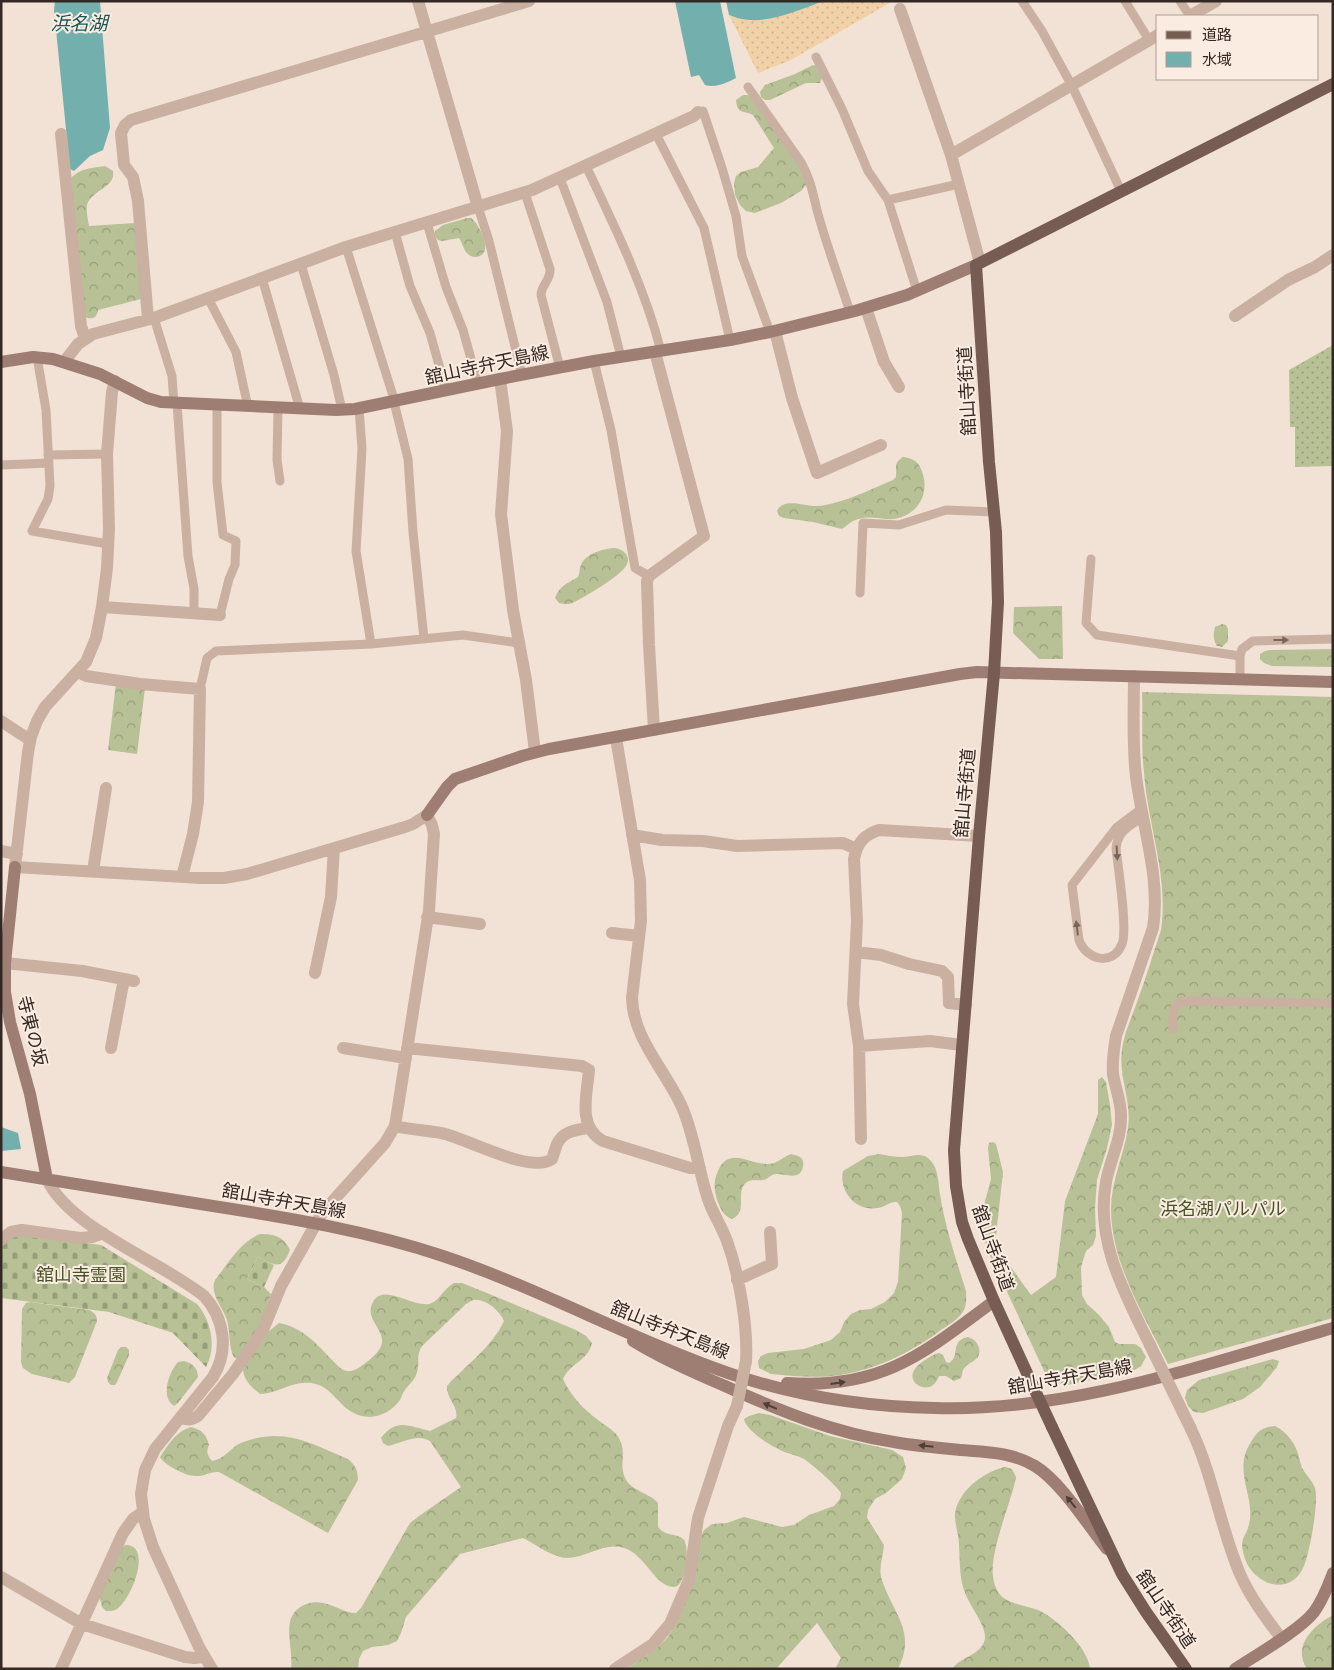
<svg xmlns="http://www.w3.org/2000/svg" width="1334" height="1670" viewBox="0 0 1334 1670" font-family="'Nunito Sans','Noto Sans JP',sans-serif">
  <style>
    .forest { fill: url(#forest-crowns) }
    .sand { fill: url(#sand-dots) }
    .cemetery { fill: url(#cemetery-stones) }
    .garden { fill: url(#garden-dots) }
    .water { fill: #73b0ad }
    .lines { fill: none; stroke-linecap: round; stroke-linejoin: round }
    .lane { stroke: #cab0a1; stroke-width: 9 }
    .street { stroke: #cab0a1; stroke-width: 12 }
    .secondary { stroke: #9e7e72; stroke-width: 12 }
    .primary { stroke: #775c54; stroke-width: 12 }
    .street-bridge { stroke: #cab0a1; stroke-width: 12 }
    .primary-bridge { stroke: #775c54; stroke-width: 12 }
    .oneway { fill: #78655c }
    .oneway2 { fill: #4e3e38 }
    .labels { text-anchor: middle; dominant-baseline: central; stroke-width: 4; stroke-linejoin: round; paint-order: stroke }
    .street-label { font-size: 18px; fill: #342824; stroke: #faece1 }
    .park-label { font-size: 18px; fill: #475327; stroke: #faece1 }
    .water-label { font-size: 19px; font-style: italic; fill: #185755; stroke: #faece1 }
  </style>
  <defs>
    <pattern id="forest-crowns" width="20" height="18" patternUnits="userSpaceOnUse" patternTransform="scale(1.25)"><rect width="20" height="18" fill="#b7c195"/><path d="M2 6a3 3 0 1 1 6 0M12 15a3 3 0 1 1 6 0" fill="none" stroke="#969d79"/></pattern>
    <pattern id="sand-dots" width="8" height="8" patternUnits="userSpaceOnUse" patternTransform="scale(1.25)"><rect width="8" height="8" fill="#f1d1a8"/><path d="M2 2h.1M6 6h.1" fill="none" stroke="#cfb390" stroke-width="1.8" stroke-linecap="round"/></pattern>
    <pattern id="cemetery-stones" width="16" height="16" patternUnits="userSpaceOnUse" patternTransform="scale(1.25)"><rect width="16" height="16" fill="#b7c195"/><path d="M2 7V4a2 2 0 0 1 4 0v3zM10 15v-3a2 2 0 0 1 4 0v3z" fill="#969d79"/></pattern>
    <pattern id="garden-dots" width="8" height="8" patternUnits="userSpaceOnUse" patternTransform="scale(1.25)"><rect width="8" height="8" fill="#b7c195"/><path d="M2 2h.1M6 6h.1" fill="none" stroke="#969d79" stroke-width="1.8" stroke-linecap="round"/></pattern>
  </defs>
  <rect width="100%" height="100%" fill="#f2e1d5"/>
  <path class="forest" d="M813 65 817 66 823 76 820 83H806L770 100H765L761 97 760 92 765 85 795 74Z
    M743 95H748L752 99 798 164 805 177 806 185 801 191 781 203 755 213 746 211 740 205 735 195 734 183 736 176 741 172 758 167 774 148 753 115C744 110 737 115 736 100Z
    M105 166 113 171C116 188 91 190 87 205 86 212 88 220 89 226L135 223 141 299 98 310C97 318 92 320 85 317L71 178C80 168 93 168 105 166Z
    M467 218H471C478 223 487 241 485 250 482 259 471 259 466 252 463 248 462 242 459 238L442 241 438 240 435 236V231L443 225Z
    M903 457C912 458 918 461 921 469 931 492 919 515 894 519 883 520 870 515 859 519 852 520 848 525 842 529L813 522 784 518 779 516 777 511C783 497 805 506 816 506 840 505 871 489 893 480L896 477C897 467 893 464 903 457Z
    M614 548C624 549 632 557 626 566 620 576 585 597 574 602 569 605 564 604 559 603L555 598C559 586 568 583 578 577 580 573 579 569 581 565 586 553 603 549 614 548Z
    M1062 606 1063 659H1039L1013 633 1014 607Z
    M1222 624 1226 625 1228 629V641L1222 647 1217 646C1213 640 1213 634 1215 627Z
    M1333 649V667L1272 666 1264 663 1260 659V654L1265 651 1270 650Z
    M116 684 145 688 137 754 108 750Z
    M1142 692 1333 697V1318L1168 1364C1145 1317 1111 1263 1111 1209 1111 1181 1124 1155 1128 1128 1132 1101 1118 1076 1122 1049 1124 1033 1132 1017 1137 1002 1146 978 1153 954 1161 930 1169 877 1148 826 1144 773 1141 747 1143 719 1142 692Z
    M1102 1077 1106 1082 1110 1105 1112 1125 1107 1148 1097 1180 1095 1208 1096 1236 1093 1245 1086 1251 1081 1267 1082 1295 1087 1304 1099 1315 1109 1327 1115 1342 1119 1344H1135L1141 1348 1146 1357 1141 1366 1133 1371 1067 1385 1051 1381 1045 1373 989 1253 979 1224 991 1179 988 1148 989 1143 993 1142 996 1144 1003 1172 995 1245 1031 1295 1056 1277 1065 1201 1098 1114V1080Z
    M791 1154C795 1155 800 1156 802 1159 803 1160 804 1165 803 1166 801 1181 786 1174 777 1174 770 1174 769 1179 763 1180 757 1181 752 1179 747 1182 734 1191 749 1212 732 1219 724 1216 721 1210 718 1202 714 1192 713 1181 718 1171 730 1143 754 1169 774 1163 780 1161 785 1156 791 1154Z
    M879 1154C886 1155 894 1157 902 1157 911 1157 920 1152 928 1158 939 1167 938 1182 940 1194 945 1227 956 1259 966 1291 966 1298 967 1303 964 1310 959 1319 949 1325 941 1330 909 1354 873 1371 833 1376 812 1378 792 1376 771 1374L759 1368 758 1361 761 1356 768 1353 804 1349 831 1340 840 1332 844 1322 851 1314 860 1310 871 1309 885 1302 894 1293 898 1282 902 1213 900 1206 897 1202C890 1201 885 1207 878 1208 865 1210 854 1205 847 1194 843 1187 841 1180 843 1171L868 1156Z
    M260 1234C275 1234 284 1237 290 1250 282 1271 274 1265 258 1257L247 1279 264 1287 271 1294 259 1328 239 1357 235 1358C229 1353 230 1330 227 1320 223 1308 209 1293 215 1280 228 1264 240 1242 260 1234Z
    M454 1283H462L487 1293 576 1330 586 1336 592 1343C588 1361 570 1363 563 1379 571 1396 583 1409 598 1420 604 1425 611 1428 616 1434 629 1450 618 1462 625 1478 631 1491 650 1493 658 1503V1527C667 1538 677 1532 684 1540 690 1548 686 1587 674 1587 655 1587 645 1554 624 1548 604 1542 588 1557 568 1558 553 1558 537 1545 523 1538L460 1554 406 1617 401 1633 397 1641 388 1645 372 1647 363 1651 359 1659 358 1669H291C293 1655 287 1635 290 1622 293 1607 310 1600 323 1603 335 1605 344 1613 356 1613L361 1608 410 1523 419 1516 461 1487 430 1441C417 1433 402 1443 388 1446L383 1443 381 1438C397 1417 410 1427 430 1431L456 1418C459 1407 446 1398 447 1386 466 1365 492 1347 504 1321 500 1311 485 1298 473 1300 471 1301 468 1303 466 1304L422 1346C415 1357 421 1364 416 1375 414 1381 408 1385 405 1390 402 1393 402 1397 400 1400 388 1416 369 1422 352 1412 339 1405 331 1388 316 1384 295 1378 278 1394 260 1394 252 1388 244 1380 243 1370L268 1332 279 1323C302 1327 317 1344 332 1360 336 1364 341 1370 347 1371 353 1372 359 1368 364 1364 406 1335 360 1326 373 1302 383 1283 411 1307 429 1304 439 1302 443 1289 454 1283Z
    M30 1302 89 1310C95 1313 97 1315 97 1321L75 1377 69 1383 32 1374 23 1368 21 1362 22 1309 26 1303Z
    M968 1337C974 1339 977 1342 979 1348 982 1362 967 1361 963 1370 962 1373 962 1376 961 1378L954 1381 946 1376H939C938 1378 937 1381 935 1383 925 1396 896 1378 925 1360 930 1357 934 1354 939 1353L943 1355 946 1362 949 1363C961 1356 949 1341 968 1337Z
    M121 1347H126L129 1350V1355L117 1382 115 1385H111L108 1382 107 1378 118 1350Z
    M1273 1359 1279 1361 1277 1367 1260 1387 1243 1399 1203 1413 1194 1412 1188 1406 1185 1398 1187 1390 1199 1380Z
    M184 1361C192 1363 198 1368 198 1377L178 1403 174 1406C160 1397 169 1372 178 1362Z
    M759 1413 770 1415 830 1436 892 1450 903 1457 906 1468 902 1479 886 1493 875 1499 868 1510 867 1518 884 1545C883 1557 878 1569 882 1580 893 1614 917 1631 898 1669H835L841 1658 817 1623 776 1669H626L657 1648 667 1638 675 1627 694 1581 700 1538 704 1530 712 1524 727 1523 744 1517 782 1527 794 1525 809 1515 834 1506 840 1499 841 1493C835 1484 814 1466 804 1459 797 1455 789 1454 782 1451 771 1446 746 1431 744 1419L749 1416Z
    M1275 1426C1287 1432 1296 1444 1299 1457 1300 1461 1301 1465 1302 1468 1306 1475 1312 1480 1315 1488 1319 1502 1310 1551 1304 1566 1291 1597 1255 1586 1245 1559 1237 1535 1248 1538 1250 1519 1253 1493 1233 1469 1251 1442 1257 1431 1263 1427 1275 1426Z
    M191 1427C202 1430 206 1434 209 1445 206 1452 207 1455 212 1461 225 1459 231 1447 241 1443 283 1426 310 1443 348 1459 355 1465 358 1470 358 1480L328 1533 219 1472C210 1471 204 1477 195 1476 186 1476 164 1465 160 1457L162 1454C170 1442 177 1431 191 1427Z
    M1005 1467 1012 1469 1016 1477 1014 1486C1008 1509 990 1553 993 1576 994 1585 997 1594 1005 1599 1015 1605 1027 1606 1038 1610 1056 1618 1089 1648 1090 1669H952C961 1656 981 1656 985 1639 987 1626 968 1604 964 1590 959 1576 960 1560 959 1545 959 1536 954 1520 955 1514 958 1491 983 1472 1005 1467Z
    M125 1545C153 1544 132 1599 117 1609 114 1611 110 1611 106 1611L102 1607 99 1596 120 1550Z
    M1333 1615V1669H1307C1292 1646 1313 1626 1333 1615Z"/>
  <path class="sand" d="M824 1H893L789 61 758 73 729 15 735 18Z"/>
  <path class="cemetery" d="M22 1235 101 1245 197 1304C211 1320 217 1347 206 1367L173 1333 109 1312 1 1298V1247L12 1236Z
    M258 1257 274 1265 264 1287 247 1279Z"/>
  <path class="garden" d="M1333 345V466L1295 467V427H1290L1289 370Z"/>
  <path class="water" d="M55 1H100L110 128 103 150 90 156 74 171 70 169 54 10Z
    M675 1H720L736 78C726 83 716 88 705 85L699 75 691 77Z
    M726 1H824C795 11 760 29 729 15Z
    M1 1127 18 1133 21 1149 1 1151Z"/>
  <g class="lines">
    <path class="lane" d="M1022 1 1042 31 1072 86 1121 191
      M1125 1 1149 40
      M1180 1 1190 16
      M816 57 842 109 868 171 888 200 917 291
      M748 87 801 162C811 181 812 190 817 210 826 244 839 278 850 312
      M703 111 722 168 736 216 742 256 770 332
      M656 134 704 228 730 340
      M586 166C615 227 644 286 661 351
      M560 178 607 302 621 357
      M525 193 550 269C551 280 541 285 541 295L560 368
      M888 200 959 184
      M478 207 489 241 522 375
      M427 223 446 287 463 330 478 384
      M395 232 410 286 430 333 446 390
      M346 247 395 402
      M301 264 334 375 342 410
      M262 278 300 409
      M208 298 236 352 248 407
      M154 318 172 376 174 404
      M37 357 46 410 50 486 48 499 32 531 108 544
      M594 361 611 430 635 568 649 576
      M394 402 408 459 413 532 424 639
      M177 404 188 556 194 589V613
      M217 406V482L223 535 236 541 235 565 229 579 220 615
      M278 408 277 460 280 481
      M359 408 362 449 356 551 371 644
      M48 455 107 454
      M1 465 49 463
      M1091 559 1086 623 1097 635 1240 656V679
      M860 593 863 523 899 525 946 510 994 512
      M1240 656 1242 649 1253 641 1333 639
      M200 689 207 658 216 651 371 644 463 635 519 643
      M1141 809 1117 827 1072 885 1079 940C1086 960 1113 967 1122 944 1128 930 1118 867 1116 848 1118 831 1130 825 1143 817
      M1173 1029C1173 1018 1170 1004 1185 1001L1333 1003"/>
    <path class="street" d="M418 1 478 207
      M900 9 951 155
      M1190 16 1216 1
      M61 134 81 326 85 338
      M980 263 951 155 1158 35
      M866 308 884 362 899 387
      M1235 316 1288 280 1315 267 1333 255
      M148 319 138 201 133 177 124 165 121 133 125 125 131 120 529 1
      M775 331 792 398 817 473 881 445
      M64 362 78 344 93 334 154 318 346 247 532 190 694 116 698 112
      M500 379 507 431 501 514 513 610 526 680 535 752
      M115 381 112 392 107 454 109 529 107 568 102 607 96 638 86 662 45 707 37 721 31 737 28 752 15 867 201 878H224L247 874 405 827 413 824 427 815 432 825 434 834 429 910 395 1126 385 1143 322 1213 281 1286 263 1330 233 1374 198 1416C191 1420 188 1421 181 1417
      M102 607 220 615
      M78 672 86 676 140 684 200 689 198 802 193 834 182 877
      M1134 676C1134 709 1132 743 1136 776 1142 826 1161 878 1153 928L1116 1036C1114 1048 1112 1061 1113 1074 1115 1087 1121 1101 1121 1115 1122 1138 1110 1160 1106 1182 1095 1241 1125 1294 1150 1345
      M1 721 30 740
      M654 730 649 645 647 581 649 576 704 536 655 352
      M616 738 640 880 641 921 632 998C633 1039 666 1071 682 1107 695 1137 698 1169 708 1199 713 1214 722 1227 727 1241 739 1274 748 1326 746 1361
      M632 835 662 840 703 841 737 846 843 843 856 849
      M1 851 17 854
      M93 871 106 788
      M427 917 480 924
      M612 933 639 936
      M856 952 881 955 909 964 942 971 948 977 949 1003 966 1005
      M5 963 82 971 134 981
      M315 973 331 897 334 848
      M859 1046 930 1041 962 1045
      M111 1048 124 979
      M343 1048 406 1058
      M407 1048 582 1066 589 1070C587 1095 577 1127 603 1141L690 1168H700
      M395 1126C410 1130 426 1130 441 1133 464 1137 531 1175 552 1159 554 1154 555 1149 557 1144 563 1131 576 1130 588 1128
      M861 1139 859 1046 853 1004 857 921 854 859C857 843 864 835 879 830L979 836
      M47 1179C69 1228 162 1262 204 1296 225 1319 229 1351 213 1377L155 1449 145 1470 141 1494 144 1519 153 1547 199 1647 212 1669
      M1 1240 11 1232 22 1230 80 1238 92 1237 103 1233
      M737 1280 772 1264 770 1232
      M1191 1429C1213 1475 1220 1527 1240 1574 1250 1597 1266 1618 1281 1638
      M1 1577 82 1624 185 1657 194 1658 204 1657
      M61 1669 123 1533 133 1519 143 1512
      M615 1669 653 1644 670 1624 689 1580 698 1518 728 1426 737 1406"/>
    <path class="secondary" d="M1 362 33 357 53 359 100 374 147 398 161 402 336 410 355 409 500 379 594 361 730 340 770 332 855 311 907 295 976 265
      M427 815 447 787 455 779 522 756 549 749 960 674 977 672 1333 682
      M15 867 5 963V992L10 1022 30 1094 47 1179
      M1 1172C72 1183 142 1195 213 1206 290 1218 368 1231 443 1256 541 1289 633 1340 731 1374 796 1396 866 1407 935 1408 1072 1412 1202 1365 1333 1328
      M633 1341C662 1359 694 1373 725 1386 780 1411 834 1433 894 1442 916 1446 939 1448 961 1450 987 1452 1012 1452 1035 1466 1061 1482 1087 1524 1107 1549
      M787 1383C881 1390 923 1354 994 1301
      M1235 1669C1256 1655 1300 1630 1314 1612 1323 1600 1328 1586 1333 1573"/>
    <path class="primary" d="M1032 1384 994 1301 968 1239 962 1222 956 1186 954 1150 979 836 994 673 998 602 996 532 989 462 976 265 1333 84
      M1052 1427 1122 1574 1146 1612 1186 1669"/>
    <path class="street-bridge" d="M1150 1345 1191 1429
      M737 1406 746 1361"/>
    <path class="primary-bridge" d="M1032 1384 1052 1427"/>
  </g>
  <defs><path id="oneway-solid" d="M-6-.8H1V-3.2L6.5 0L1 3.2V.8H-6Z" transform="scale(1.25)"/></defs>
  <g class="oneway">
    <use href="#oneway-solid" transform="translate(1281 640)"/>
    <use href="#oneway-solid" transform="translate(1117 853) rotate(87)"/>
    <use href="#oneway-solid" transform="translate(1077 928) rotate(-97)"/>
  </g>
  <g class="oneway2">
    <use href="#oneway-solid" transform="translate(838 1383) rotate(-8)"/>
    <use href="#oneway-solid" transform="translate(770 1406) rotate(-157)"/>
    <use href="#oneway-solid" transform="translate(926 1446) rotate(-174)"/>
    <use href="#oneway-solid" transform="translate(1071 1502) rotate(-129)"/>
  </g>
  <g class="labels">
    <g class="street-label">
      <text transform="translate(487 365) rotate(-12)">舘山寺弁天島線</text>
      <text transform="translate(967 391) rotate(-93)">舘山寺街道</text>
      <text transform="translate(965 793) rotate(-85)">舘山寺街道</text>
      <text transform="translate(32 1031) rotate(76)">寺東の坂</text>
      <text transform="translate(284 1201) rotate(10)">舘山寺弁天島線</text>
      <text transform="translate(993 1248) rotate(70)">舘山寺街道</text>
      <text transform="translate(670 1330) rotate(22)">舘山寺弁天島線</text>
      <text transform="translate(1070 1377) rotate(-10)">舘山寺弁天島線</text>
      <text transform="translate(1166 1609) rotate(56)">舘山寺街道</text>
    </g>
    <g class="park-label">
      <text x="1223" y="1209">浜名湖パルパル</text>
      <text x="81" y="1275">舘山寺霊園</text>
    </g>
    <g class="water-label">
      <text x="79" y="24">浜名湖</text>
    </g>
  </g>
  <rect width="1334" height="1670" fill="none" stroke="#342824" stroke-width="5"/>
  <rect x="1156" y="15" width="162" height="65" fill="#faece1" stroke="#ab9e95"/>
  <rect x="1166" y="31" width="25" height="8" fill="#775c54" stroke="#ab9e95"/>
  <text x="1202" y="40" font-size="15" fill="#342824">道路</text>
  <rect x="1166" y="52" width="25" height="15" fill="#73b0ad" stroke="#ab9e95"/>
  <text x="1202" y="65" font-size="15" fill="#342824">水域</text>
</svg>
